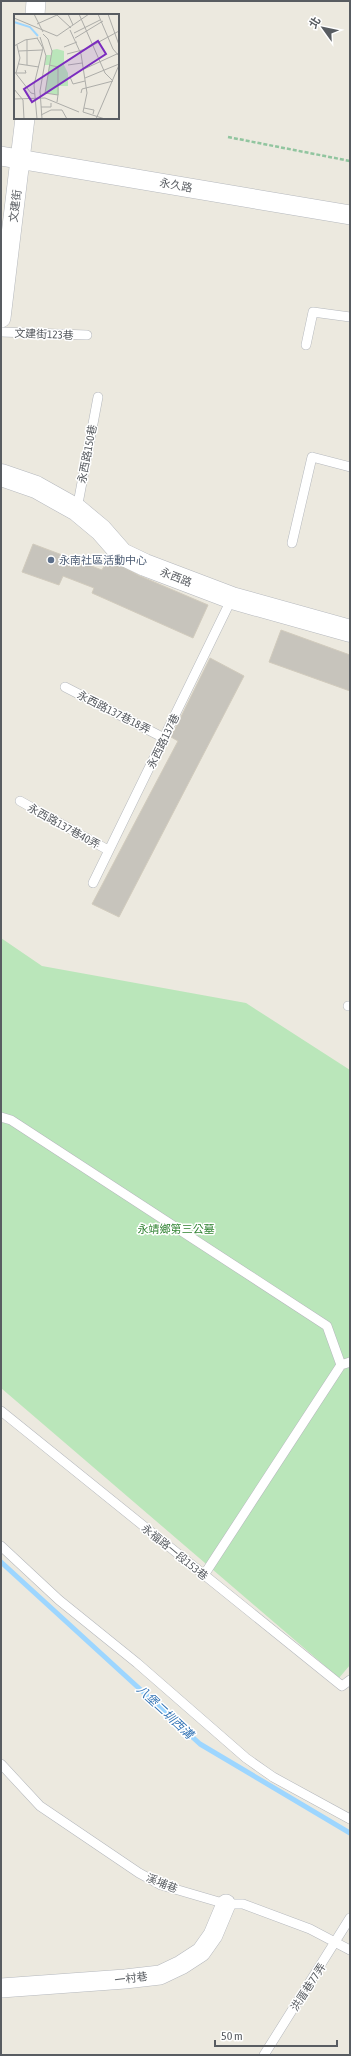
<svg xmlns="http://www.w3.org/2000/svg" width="351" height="2056" viewBox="0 0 351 2056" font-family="'Asap Condensed','Noto Sans TC',sans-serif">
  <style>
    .green { fill: #bae6ba }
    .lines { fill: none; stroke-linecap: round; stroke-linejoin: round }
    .stream { stroke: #9dd6ff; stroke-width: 5 }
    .building { fill: #c7c4bc; stroke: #d1cbbd }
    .service-casing { stroke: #b5b8bd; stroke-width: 10 }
    .minor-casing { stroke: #b5b8bd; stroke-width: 20 }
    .tertiary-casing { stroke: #b5b8bd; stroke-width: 23 }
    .path { stroke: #91c59f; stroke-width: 2.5; stroke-dasharray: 4 2; stroke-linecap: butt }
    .service { stroke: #fff; stroke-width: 9 }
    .minor { stroke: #fff; stroke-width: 19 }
    .tertiary { stroke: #fff; stroke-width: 22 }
    .service-dot { fill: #5c6f8a; stroke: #fff; stroke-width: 1.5 }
    .labels { text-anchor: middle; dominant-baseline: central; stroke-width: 3; stroke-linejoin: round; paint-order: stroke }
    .street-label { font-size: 11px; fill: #585c61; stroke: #fff }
    .service-label { font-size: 11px; fill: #4e5e75; stroke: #fff; text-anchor: start }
    .park-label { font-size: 11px; fill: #2f8231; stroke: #fff }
    .water-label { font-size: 12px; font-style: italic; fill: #3676b6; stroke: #fff }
    .inset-river { fill: none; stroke: #9dd6ff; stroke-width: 2 }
    .inset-road { fill: none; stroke: #adada9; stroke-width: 1 }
    .view { fill: #7b2cbf; fill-opacity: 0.15; stroke: #7b2cbf; stroke-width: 2 }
    .inset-edge { fill: none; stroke: #585c61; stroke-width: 2 }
  </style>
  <rect width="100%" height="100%" fill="#ece9df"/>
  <path class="green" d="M1 938 42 966 246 1003 350 1070V1665L339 1678 1 1388Z"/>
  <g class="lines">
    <path class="stream" d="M1 1562 200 1744 350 1833"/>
  </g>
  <path class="building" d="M33 544 102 570 108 559 140 576 208 605 193 638 92 593 94 588 63 576 59 585 22 572Z
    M281 630 350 655V691L269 662Z
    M210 658 244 676 119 917 92 904 178 741 171 737Z"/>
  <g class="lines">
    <defs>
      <path id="service" d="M1 332 87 335
        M306 345 313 312 350 317
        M77 509 98 397
        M292 543 312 457 350 467
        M65 687 164 738
        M20 801 108 850
        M93 883 232 598
        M348 1006H350
        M1 1117 11 1120 327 1326 341 1365
        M1 1411 342 1686 350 1680
        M1 1546 59 1600 137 1663 246 1758 273 1777 350 1819
        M204 1575 341 1365 350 1362
        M1 1764 40 1806 139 1873 161 1885 226 1904H243L310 1929 350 1950
        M264 2055 350 1918"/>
      <path id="minor" d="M35 15 36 1
        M1 156 350 215
        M1 318 25 118
        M1 1988 125 1979 160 1975 181 1965 201 1952 213 1935 226 1904"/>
      <path id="tertiary" d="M1 475 36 487 77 510 101 530 122 554 145 565 232 598 350 631"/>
    </defs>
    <use href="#service" class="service-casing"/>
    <use href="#minor" class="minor-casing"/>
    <use href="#tertiary" class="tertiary-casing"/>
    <path class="path" d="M228 137 350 161"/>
    <use href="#service" class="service"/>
    <use href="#minor" class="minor"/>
    <use href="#tertiary" class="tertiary"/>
  </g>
  <circle class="service-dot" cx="51" cy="560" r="4"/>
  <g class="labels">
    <g class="street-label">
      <text transform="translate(176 185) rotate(10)">永久路</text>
      <text transform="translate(15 206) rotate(-83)">文建街</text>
      <text transform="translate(44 334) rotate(2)">文建街123巷</text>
      <text transform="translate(87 454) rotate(-79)">永西路150巷</text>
      <text transform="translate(176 577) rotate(21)">永西路</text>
      <text transform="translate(114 712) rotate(27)">永西路137巷18弄</text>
      <text transform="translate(163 741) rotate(-64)">永西路137巷</text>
      <text transform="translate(64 826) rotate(29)">永西路137巷40弄</text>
      <text transform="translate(175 1552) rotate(39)">永福路一段153巷</text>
      <text transform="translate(162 1883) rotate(22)">溪埔巷</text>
      <text transform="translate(131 1978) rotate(-7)">一村巷</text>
      <text transform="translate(308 1987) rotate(-57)">洪厝巷77弄</text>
    </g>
    <g class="service-label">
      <text x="59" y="560">永南社區活動中心</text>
    </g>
    <g class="park-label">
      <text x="176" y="1229">永靖鄉第三公墓</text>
    </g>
    <g class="water-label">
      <text transform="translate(165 1712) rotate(43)">八堡二圳西溝</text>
    </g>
  </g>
  <g transform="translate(14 14)">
    <rect width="105" height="105" fill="#ece9df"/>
    <path d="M43 35 50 37V51L54 59V72H45V81L31 79 35 51H31L32 41H47H38V36Z" fill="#bae6ba"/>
    <path class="inset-river" d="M0 8 16 13 24 22"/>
    <path class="inset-road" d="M20 0 29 18M54 0 59 11M65 0 91 59 99 67M84 0 99 35 105 42M94 0 105 31M43 1 57 14M0 4 43 22 75 0M23 10 43 1M56 16 67 40 73 79 69 98M60 19 86 6M29 20 34 25 38 37 31 79 44 81 43 88M26 23 32 42 26 77 28 105M61 24 89 7M0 32 11 26 24 24M50 33 63 28M5 37 28 36M53 40 72 35 105 17M5 50 25 53M13 51V25M35 51 44 53V81M54 51 68 49M70 55 105 39M0 57 17 79 21 80M2 59 6 44 3 31M2 59H12L11 56M56 63 59 70 71 67M71 64 105 50M0 75 9 86 10 105M67 79 68 75 99 67M0 85 31 84 65 98M27 93H37V89M70 94 80 96 79 100M69 98 91 105M27 101 37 96H48L53 105M23 105 20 71 29 34 23 24M82 105 105 51"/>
    <path class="view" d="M84 27 92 40 18 88 10 75Z"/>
    <rect width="105" height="105" class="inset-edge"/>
  </g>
  <rect width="351" height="2056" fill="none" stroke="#585c61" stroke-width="4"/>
  <g transform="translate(323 28) rotate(303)" stroke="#ffffff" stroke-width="3" paint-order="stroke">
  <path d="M0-3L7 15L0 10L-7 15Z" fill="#585c61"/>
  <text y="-6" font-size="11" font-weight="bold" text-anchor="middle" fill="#585c61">北</text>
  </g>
  <path d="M215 2040v6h122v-6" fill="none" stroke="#585c61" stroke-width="2"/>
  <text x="221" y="2040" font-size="12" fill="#585c61" stroke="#ffffff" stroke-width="3" paint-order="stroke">50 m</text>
</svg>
